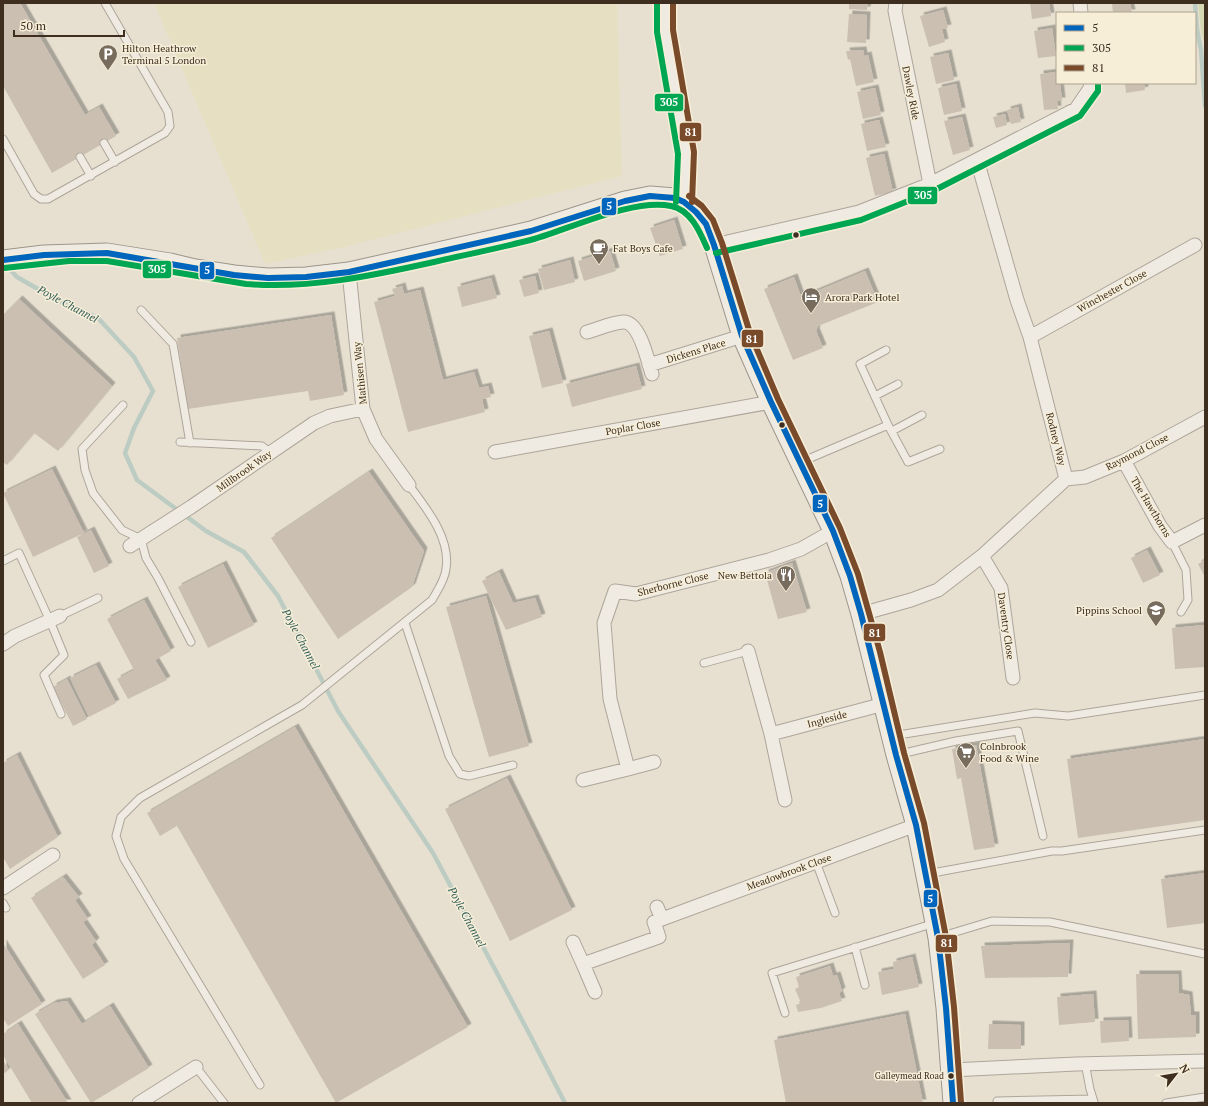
<svg xmlns="http://www.w3.org/2000/svg" width="1208" height="1106" viewBox="0 0 1208 1106" font-family="'PT Serif',serif">
  <style>
    .farmland { fill: #e6dfc2 }
    .green { fill: #d6d7b3 }
    .lines { fill: none; stroke-linecap: round; stroke-linejoin: round }
    .stream { stroke: #bcccc2; stroke-width: 4.5 }
    .building { fill: #cbbfb2; filter: url(#shadow) }
    .lane-casing { stroke: #ada599; stroke-width: 9 }
    .street-casing { stroke: #ada599; stroke-width: 15 }
    .secondary-casing { stroke: #9c958a; stroke-width: 21 }
    .lane { stroke: #efebe3; stroke-width: 7 }
    .street { stroke: #efebe3; stroke-width: 13 }
    .secondary { stroke: #efebe3; stroke-width: 19 }
    .bus-1-casing { stroke: #f7eed8; stroke-width: 9 }
    .bus-2-casing { stroke: #f7eed8; stroke-width: 9 }
    .bus-3-casing { stroke: #f7eed8; stroke-width: 9 }
    .bus-1 { stroke: #0065bd; stroke-width: 6 }
    .bus-2 { stroke: #00a651; stroke-width: 6 }
    .bus-3 { stroke: #7a4b2a; stroke-width: 6 }
    .bus-dot { fill: #3d2e20; stroke: #f7eed8; stroke-width: 1.5 }
    .labels { text-anchor: middle; dominant-baseline: central; stroke-width: 3; stroke-linejoin: round; paint-order: stroke }
    .bus-label { font-size: 9px; fill: #3d2e20; stroke: #f7eed8; text-anchor: end }
    .poi-label { font-size: 10px; fill: #3d2e20; stroke: #f7eed8; text-anchor: start }
    .street-label { font-size: 10px; fill: #3d2e20; stroke: #f7eed8 }
    .water-label { font-size: 11px; font-style: italic; fill: #2f5d5a; stroke: #f7eed8 }
    .line-badge { stroke: #f7eed8; stroke-width: 1.5 }
    .badge-label { font-size: 11px; text-anchor: middle; font-weight: bold; fill: #fff }
  </style>
  <defs>
    <filter id="shadow"><feDropShadow dx="3.5" dy="-3.5" stdDeviation="0" flood-color="#0004"/></filter>
  </defs>
  <rect width="100%" height="100%" fill="#e7e0d1"/>
  <path class="farmland" d="M154 3H617L622 176 344 247 265 264Z"/>
  <path class="green" d="M1198 3H1205V45L1201 32Z"/>
  <g class="lines">
    <path class="stream" d="M1195 3 1197 29 1201 50 1205 106
      M5 264 17 277 57 300 98 318 134 357 153 391 134 428 125 453 137 480 206 531 244 552 278 596 338 711 433 853 530 1035 565 1103"/>
  </g>
  <path class="building" d="M3 3H20L85 115 99 107 116 136 52 173 3 86Z
    M849 3H868L867 10 849 9Z
    M1030 3H1049L1051 16 1032 19Z
    M1112 3H1130L1132 13H1113Z
    M943 10 948 28 942 29 945 42 929 47 920 16Z
    M849 14 867 15 866 43 847 42Z
    M1052 28 1056 56 1038 58 1034 31Z
    M863 50 864 56 868 55 874 82 856 86 850 59 848 60 846 51Z
    M948 53 954 80 936 84 930 57Z
    M1057 72V83H1060L1062 101H1057L1058 109 1044 110 1040 74Z
    M1125 83H1144L1145 90 1126 93Z
    M956 84 962 111 944 115 938 88Z
    M875 88 881 115 863 119 857 92Z
    M1018 107 1021 122 1011 124 1007 110Z
    M1005 114 1007 125 996 128 993 117Z
    M962 117 970 150 953 155 944 121Z
    M879 120 886 147 867 151 861 124Z
    M884 154 893 192 875 196 866 158Z
    M674 220 683 249 660 256 650 228Z
    M610 251 616 271 584 281 578 261Z
    M570 260 575 282 544 290 538 269Z
    M865 271 878 302 818 326 816 331 823 348 793 360 764 289 794 277 800 294 805 296Z
    M535 276 539 293 524 297 519 280Z
    M491 278 497 298 462 307 457 287Z
    M402 286 404 294 420 290 443 380 474 372 479 388 488 386 491 397 482 399 485 412 408 432 374 302 395 296 392 289Z
    M19 299 112 386 58 451 34 433 7 465 3 462V315Z
    M331 315 344 395 310 401 308 391 188 409 177 338Z
    M549 331 563 383 542 388 529 336Z
    M636 366 642 389 572 407 566 384Z
    M52 469 84 533 33 557 3 493Z
    M369 472 424 551 412 587 338 639 271 538Z
    M91 530 109 566 94 573 77 537Z
    M1147 550 1160 575 1143 583 1131 558Z
    M1205 560V577L1198 564Z
    M792 563 807 612 778 619 765 573Z
    M223 564 254 625 208 648 178 587Z
    M499 572 513 603 535 598 542 617 506 630 482 581Z
    M486 596 529 746 489 757 446 607Z
    M144 600 171 651 155 660 167 680 128 699 117 679 134 670 107 619Z
    M1205 625V667L1175 669 1172 628Z
    M96 665 116 703 89 717 70 678Z
    M67 679 87 719 73 726 53 687Z
    M295 727 468 1027 336 1103 177 826 160 836 147 813Z
    M1205 739V820L1078 838 1067 759Z
    M976 745 995 847 974 850 961 778 957 779 952 749Z
    M17 755 58 837 10 869 3 857V763Z
    M507 778 572 910 510 941 445 809Z
    M1205 873V923L1167 928 1161 879Z
    M63 877 79 897 75 900 88 919 83 922 96 941 92 945 105 965 83 979 31 898Z
    M3 943 42 1004 8 1026 3 1018Z
    M1070 943 1068 977 985 978 981 946Z
    M912 957 919 987 882 995 878 972 894 969 893 962Z
    M830 966 833 976 837 975 842 991 839 993 842 1001 821 1008 798 1012 796 1005 801 1003 795 989 799 987 796 977Z
    M1136 974H1178L1179 993 1189 995 1191 1015H1196V1037L1138 1039Z
    M1093 994 1095 1022 1059 1025 1057 997Z
    M67 1001 82 1024 110 1006 149 1068 91 1103 35 1014 54 1003Z
    M905 1014 923 1103H786L774 1040Z
    M1128 1020 1129 1041 1101 1043 1100 1021Z
    M18 1024 68 1103H32L3 1055V1034Z
    M989 1024 1021 1025V1049H988Z
    M3 1060 9 1070 3 1074Z"/>
  <g class="lines">
    <defs>
      <path id="lane" d="M3 139 34 194 41 199H48L165 133 170 126 168 112 105 3
        M104 143 115 162
        M80 157 91 176
        M141 310 173 344 190 443
        M875 396 898 384
        M123 405 82 449 85 470 93 493 122 530 141 539 146 558 158 578 191 642
        M888 425 908 462 940 449
        M892 431 922 415
        M180 442 262 446 270 452
        M801 462 888 425 860 364 886 350
        M1172 542 1186 570 1188 600 1181 612
        M3 561 19 553 50 621 64 655 44 675 61 714
        M60 616 98 598
        M405 623 449 756 460 774 469 776 513 765
        M704 663 748 651
        M892 736 1035 713 1068 716 1205 695
        M896 755 956 741 1018 731 1043 836
        M816 862 835 913
        M927 874 1052 851H1062L1205 830
        M3 903 6 908
        M939 937 992 921 1050 922 1205 954
        M855 947 865 985
        M785 1013 772 973 935 923
        M1085 1063 1090 1089 1094 1102
        M196 1067 224 1103
        M260 1085 124 859 116 836 121 817 140 798 302 705 432 600C437 591 445 580 446 569 451 538 426 508 409 485
        M997 1101 1093 1099
        M1166 1103 1205 1097"/>
      <path id="street" d="M665 3V31L686 153 684 202
        M896 3 895 11 930 184
        M1080 3 1081 13
        M714 245 859 212 930 184 1076 109 1091 87 1090 83
        M349 272 363 409 376 439 409 485
        M587 332C598 329 611 323 623 322 640 321 648 362 652 374
        M1030 337 1195 245
        M649 365 742 336
        M495 452 771 402
        M1124 461 1160 526 1172 542 1205 525
        M1066 479 1085 477 1124 461 1205 417
        M130 546 191 507 314 423 330 416 363 409
        M982 556 1001 588 1013 678
        M861 614 911 600 938 590 982 556 1066 479 1030 337 1017 300 977 160
        M3 644 15 636 60 616
        M748 651 771 734
        M628 769 654 762
        M583 780 628 769 610 699 604 623 615 591 636 594 769 560 801 549 833 531
        M785 800 771 734 884 704
        M3 888 53 855
        M657 907 662 919
        M573 942 583 964 659 937 654 922 916 825
        M583 964 595 992
        M951 1070 1076 1064 1205 1061
        M139 1103 196 1067"/>
      <path id="secondary" d="M3 260 44 255 107 253 170 263 195 269 234 275 268 278 306 277 349 272 531 231 625 201 650 196 675 198 684 202 696 212 706 224 714 245 742 336 771 402 833 531 850 576 861 614 896 755 916 825 938 938 946 1008 953 1103"/>
    </defs>
    <use href="#lane" class="lane-casing"/>
    <use href="#street" class="street-casing"/>
    <use href="#secondary" class="secondary-casing"/>
    <use href="#lane" class="lane"/>
    <use href="#street" class="street"/>
    <use href="#secondary" class="secondary"/>
    <defs>
      <path id="bus-1" d="M3 260 44 255 107 253 234 275 268 278 306 277 349 272 531 231 625 201 650 196 675 198 684 202 696 212 706 224 714 245 742 336 771 402 833 531 850 576 861 614 896 755 916 825 938 938 946 1008 953 1103"/>
      <path id="bus-2" d="M657 3V32L678 154 676 202
        M716 253 861 220 933 191 1080 116 1098 91V83
        M4 268 69 261H107L246 284C310 289 371 276 434 262 468 254 501 248 534 239 572 228 634 198 671 206 691 210 700 232 707 248"/>
      <path id="bus-3" d="M673 3V30L694 152 692 202
        M689 196 702 206 713 220 722 243 750 333 778 399 840 528 858 574 880 652 904 753 924 823 946 937 954 1007 961 1102"/>
    </defs>
    <use href="#bus-1" class="bus-1-casing"/>
    <use href="#bus-2" class="bus-2-casing"/>
    <use href="#bus-3" class="bus-3-casing"/>
    <use href="#bus-1" class="bus-1"/>
    <use href="#bus-2" class="bus-2"/>
    <use href="#bus-3" class="bus-3"/>
  </g>
  <defs>
    <symbol id="parking-pin" viewBox="-11 -11 22 30"><path d="M0 17L-7.5 6A9.5 9.5 0 1 1 7.5 6Z" fill="#786c5e" stroke="#f7eed8"/><path d="M-3.5-5.5H1a3.5 3.5 0 0 1 0 7H-1V5.5H-3.5ZM-1-3.4V-.6H.8a1.4 1.4 0 0 0 0-2.8Z" fill="#fff"/></symbol>
    <symbol id="cafe-pin" viewBox="-11 -11 22 30"><path d="M0 17L-7.5 6A9.5 9.5 0 1 1 7.5 6Z" fill="#786c5e" stroke="#f7eed8"/><path d="M-5.5-4.5H6V0H3Q3 3.5 0 3.5H-2.5Q-5.5 3.5-5.5 0ZM3-3.2v2h1.7v-2ZM-6 4.5H4V6H-6Z" fill="#fff"/></symbol>
    <symbol id="hotel-pin" viewBox="-11 -11 22 30"><path d="M0 17L-7.5 6A9.5 9.5 0 1 1 7.5 6Z" fill="#786c5e" stroke="#f7eed8"/><path d="M-6-4.5h1.5V1H6V5H4.5V3h-9V5H-6ZM-4 0a1.8 1.8 0 1 1 3.6 0ZM.5 0V-2.5h3Q6-2.5 6 0Z" fill="#fff"/></symbol>
    <symbol id="restaurant-pin" viewBox="-11 -11 22 30"><path d="M0 17L-7.5 6A9.5 9.5 0 1 1 7.5 6Z" fill="#786c5e" stroke="#f7eed8"/><path d="M-5-6h1v4h1v-4h1v4h1v-4h1v5L-1.5 .5V6h-2V.5L-5-1ZM5-6V6H3V1.5H1.5Q1.5-4 5-6Z" fill="#fff"/></symbol>
    <symbol id="school-pin" viewBox="-11 -11 22 30"><path d="M0 17L-7.5 6A9.5 9.5 0 1 1 7.5 6Z" fill="#786c5e" stroke="#f7eed8"/><path d="M0-5L7-2L0 1L-7-2ZM-4 1L0 2.5L4 1V4Q0 6-4 4Z" fill="#fff"/></symbol>
    <symbol id="supermarket-pin" viewBox="-11 -11 22 30"><path d="M0 17L-7.5 6A9.5 9.5 0 1 1 7.5 6Z" fill="#786c5e" stroke="#f7eed8"/><path d="M-6-5.5h2.5l.6 2H6L4.5 2H-2.5L-4.4-4H-6ZM-1.5 3.2a1.3 1.3 0 1 0 .1 0ZM3 3.2a1.3 1.3 0 1 0 .1 0Z" fill="#fff"/></symbol>
  </defs>
  <g fill-rule="evenodd">
    <use href="#parking-pin" x="97" y="43" width="22" height="30"/>
    <use href="#cafe-pin" x="588" y="237" width="22" height="30"/>
    <use href="#hotel-pin" x="800" y="286" width="22" height="30"/>
    <use href="#restaurant-pin" x="775" y="564" width="22" height="30"/>
    <use href="#school-pin" x="1145" y="599" width="22" height="30"/>
    <use href="#supermarket-pin" x="955" y="741" width="22" height="30"/>
  </g>
  <g class="bus-dot">
    <circle cx="796" cy="235" r="3.5"/>
    <circle cx="782" cy="425" r="3.5"/>
    <circle cx="951" cy="1076" r="3.5"/>
  </g>
  <g class="labels">
    <g class="bus-label">
      <text x="944" y="1076">Galleymead Road</text>
    </g>
    <g class="poi-label">
      <text x="122" y="48">Hilton Heathrow<tspan x="122" dy="12">Terminal 5 London</tspan></text>
      <text x="613" y="248">Fat Boys Cafe</text>
      <text x="825" y="297">Arora Park Hotel</text>
      <text x="772" y="575" text-anchor="end">New Bettola</text>
      <text x="1142" y="610" text-anchor="end">Pippins School</text>
      <text x="980" y="746">Colnbrook<tspan x="980" dy="12">Food &amp; Wine</tspan></text>
    </g>
    <g class="street-label">
      <text transform="translate(911 93) rotate(79)">Dawley Ride</text>
      <text transform="translate(1112 291) rotate(-29)">Winchester Close</text>
      <text transform="translate(696 351) rotate(-17)">Dickens Place</text>
      <text transform="translate(360 373) rotate(-96)">Mathisen Way</text>
      <text transform="translate(633 427) rotate(-10)">Poplar Close</text>
      <text transform="translate(1056 439) rotate(76)">Rodney Way</text>
      <text transform="translate(1137 452) rotate(-27)">Raymond Close</text>
      <text transform="translate(244 471) rotate(-35)">Millbrook Way</text>
      <text transform="translate(1151 507) rotate(59)">The Hawthorns</text>
      <text transform="translate(673 584) rotate(-14)">Sherborne Close</text>
      <text transform="translate(1006 626) rotate(82)">Daventry Close</text>
      <text transform="translate(827 719) rotate(-15)">Ingleside</text>
      <text transform="translate(789 872) rotate(-20)">Meadowbrook Close</text>
    </g>
    <g class="water-label">
      <text transform="translate(68 304) rotate(28)">Poyle Channel</text>
      <text transform="translate(301 639) rotate(62)">Poyle Channel</text>
      <text transform="translate(467 917) rotate(62)">Poyle Channel</text>
    </g>
  </g>
  <g class="line-badge">
    <rect x="654" y="93" width="30" height="19" rx="4" fill="#00a651"/>
    <rect x="679" y="122" width="23" height="20" rx="4" fill="#7a4b2a"/>
    <rect x="907" y="186" width="31" height="19" rx="4" fill="#00a651"/>
    <rect x="601" y="197" width="16" height="19" rx="4" fill="#0065bd"/>
    <rect x="142" y="260" width="30" height="19" rx="4" fill="#00a651"/>
    <rect x="199" y="261" width="16" height="19" rx="4" fill="#0065bd"/>
    <rect x="741" y="329" width="23" height="19" rx="4" fill="#7a4b2a"/>
    <rect x="812" y="494" width="16" height="19" rx="4" fill="#0065bd"/>
    <rect x="863" y="623" width="23" height="19" rx="4" fill="#7a4b2a"/>
    <rect x="923" y="889" width="15" height="19" rx="4" fill="#0065bd"/>
    <rect x="935" y="934" width="23" height="19" rx="4" fill="#7a4b2a"/>
  </g>
  <g class="badge-label">
    <text x="669" y="106">305</text>
    <text x="691" y="136">81</text>
    <text x="923" y="199">305</text>
    <text x="609" y="210">5</text>
    <text x="157" y="273">305</text>
    <text x="207" y="274">5</text>
    <text x="752" y="343">81</text>
    <text x="820" y="508">5</text>
    <text x="875" y="637">81</text>
    <text x="930" y="903">5</text>
    <text x="947" y="947">81</text>
  </g>
  <rect width="1208" height="1106" fill="none" stroke="#3d2e20" stroke-width="8"/>
  <rect x="1056" y="12" width="140" height="72" fill="#f7eed8" stroke="#ada18e"/>
  <rect x="1064" y="25" width="20" height="6" fill="#0065bd" stroke="#ada18e"/>
  <text x="1092" y="32" font-size="12" fill="#3d2e20">5</text>
  <rect x="1064" y="45" width="20" height="6" fill="#00a651" stroke="#ada18e"/>
  <text x="1092" y="52" font-size="12" fill="#3d2e20">305</text>
  <rect x="1064" y="65" width="20" height="6" fill="#7a4b2a" stroke="#ada18e"/>
  <text x="1092" y="72" font-size="12" fill="#3d2e20">81</text>
  <g transform="translate(1176 1074) rotate(59)" stroke="#f7eed8" stroke-width="3" paint-order="stroke">
  <path d="M0-3L7 15L0 10L-7 15Z" fill="#3d2e20"/>
  <text y="-6" font-size="11" font-weight="bold" text-anchor="middle" fill="#3d2e20">N</text>
  </g>
  <path d="M14 30v6h110v-6" fill="none" stroke="#3d2e20" stroke-width="2"/>
  <text x="20" y="30" font-size="12" fill="#3d2e20" stroke="#f7eed8" stroke-width="3" paint-order="stroke">50 m</text>
</svg>
